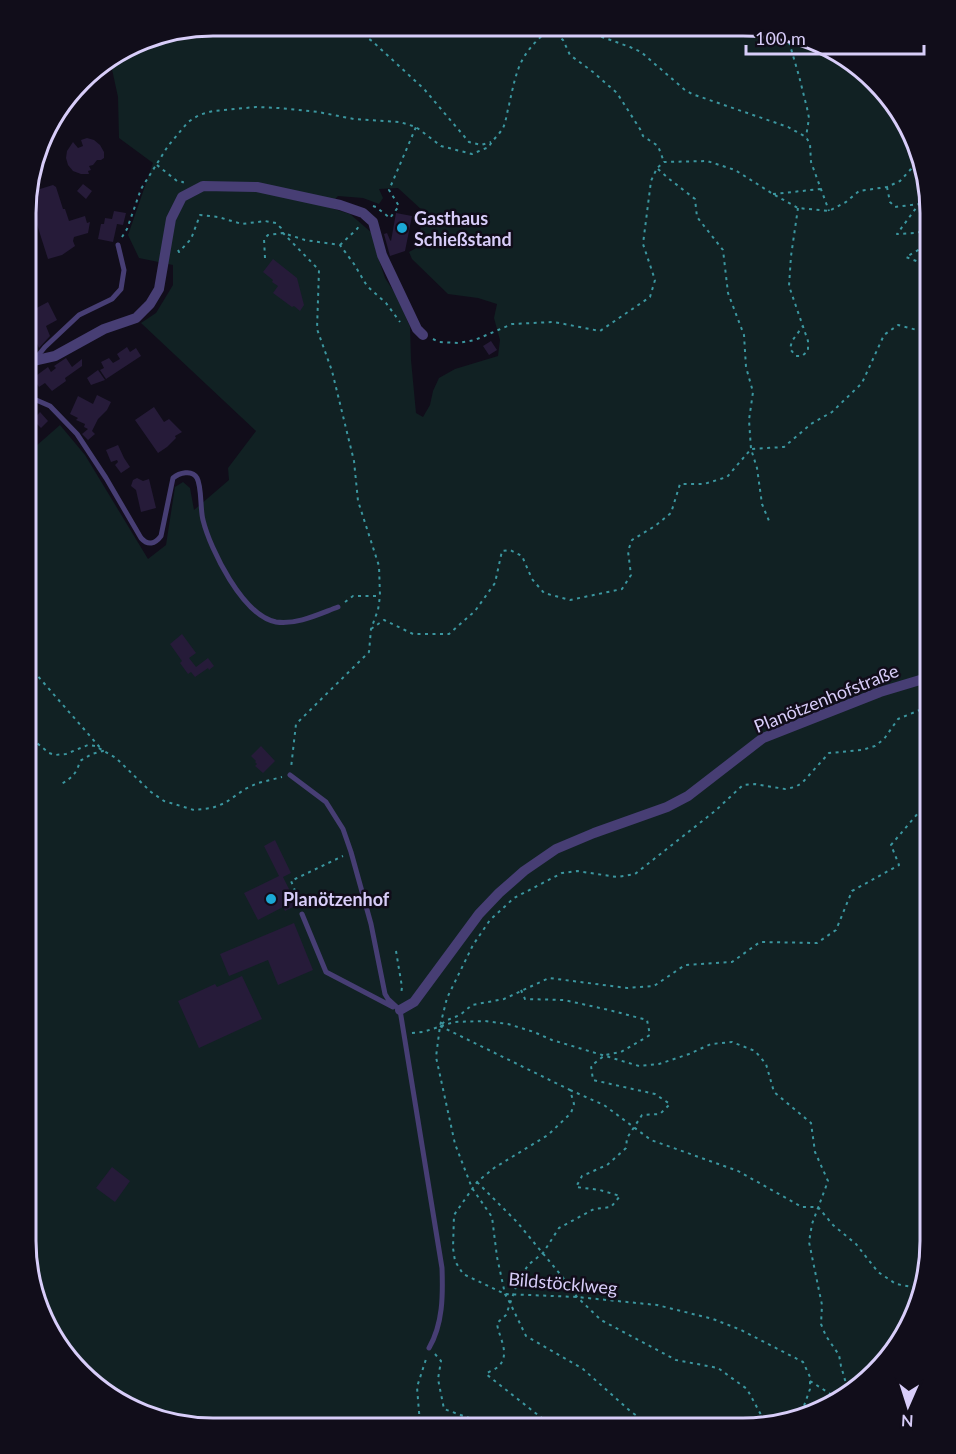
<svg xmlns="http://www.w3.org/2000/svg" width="956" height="1454" viewBox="0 0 956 1454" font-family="Lato,sans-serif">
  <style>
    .green { fill: #112123; fill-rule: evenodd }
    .building { fill: #261b39 }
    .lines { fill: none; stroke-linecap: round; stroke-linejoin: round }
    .path { stroke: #3b969f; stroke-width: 2; stroke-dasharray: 3 4.5; stroke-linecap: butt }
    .service { stroke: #473e74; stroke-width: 5 }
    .minor { stroke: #473e74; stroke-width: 10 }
    .poi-dot { fill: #1ba9d6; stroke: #110d1a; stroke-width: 2 }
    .labels { text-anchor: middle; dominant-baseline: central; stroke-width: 5; stroke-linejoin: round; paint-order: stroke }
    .poi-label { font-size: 18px; font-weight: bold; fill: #d8cdf9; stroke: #110d1a; text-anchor: start }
    .street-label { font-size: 18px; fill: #d8cdf9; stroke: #110d1a }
    .rim { fill: none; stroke: #d8cdf9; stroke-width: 3 }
  </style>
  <rect width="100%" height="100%" fill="#110d1a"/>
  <path class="green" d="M213 26 768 27 857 64 916 141 930 213V1254L899 1346 857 1390 815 1414 744 1428 189 1427 99 1390 40 1313 26 1241 27 454 60 425 85 455 148 559 166 545 175 487 183 482 190 488 194 510 229 480 228 468 256 431 141 323 156 313 173 285V265L139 258 128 235 153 163 119 138 118 97 110 60 166 33ZM398 188 423 211 418 247 409 252 412 259 448 294 478 298 497 304 494 318 500 340 498 356 455 369 439 378 433 391 430 405 423 417 416 413 411 360 410 327 398 298 385 278 376 251 372 233 350 214 328 207 338 196 363 198 379 204 383 198 379 189Z"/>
  <path class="building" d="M71 95 72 99H69L72 107 57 112Z
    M87 138 94 140 100 145 104 152V158L101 160H97L93 165 89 166 91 170 88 171 89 174H81L73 171 68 165 66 158 67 151 73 142 78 148 83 146 81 140Z
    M83 184 92 191 86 199 77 191Z
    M53 185 56 187 63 209H65L69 221 85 216 87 223 90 222 88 233 74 237 73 241 75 246 62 255 48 259 27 193Z
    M114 211 126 213 123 225 117 224 113 242 98 239 101 224H104L105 218 112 219Z
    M396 213 412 216 405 251 390 256 384 234 387 233 390 240 391 241Z
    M273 259 297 278 304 305 300 311 294 306 292 307 273 293 278 286 272 282 273 280 263 272Z
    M48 302 57 320 46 326 50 336 39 348 27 321V313Z
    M491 341 497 350 489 355 483 346Z
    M127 347 130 352 136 348 141 356 106 379 100 370 104 368 101 362 109 358 113 363 120 359 117 354Z
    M66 358 72 367 82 359V366L65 378 66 381 52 391 45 383 39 387 33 378 48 367 51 372 56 368 54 366Z
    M98 370 105 380 91 385 87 378Z
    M97 395 111 402 107 410 98 419 92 431 95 434 88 440 82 434 88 429 84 427 85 424 76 420 78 418 70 414 78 396 93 404Z
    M154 407 164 422 169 419 182 432 175 436 176 438 167 447 158 453 135 420Z
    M40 412 48 421 41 428 33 420Z
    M118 445 124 458 130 467 121 473 115 465 118 462 117 460 111 462 106 450Z
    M137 478 143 481 149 479 156 508 141 512 136 490 131 486 133 480Z
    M182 634 196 653 189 658 196 667 208 658 214 666 209 670 208 668 195 677 191 672 188 674 180 663 182 661 170 644Z
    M261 746 275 761 263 773 255 766 257 764 255 762 256 761 251 756Z
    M275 840 291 873 283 877 297 905 285 911 283 907 258 920 244 893 279 876 264 846Z
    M294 923 313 970 278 985 268 960 229 976 220 954Z
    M242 976 262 1019 199 1048 178 1001 215 984 217 987Z
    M112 1167 130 1181 115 1202 96 1188Z"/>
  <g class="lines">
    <path class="path" d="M351 26 372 41 424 89 469 142 481 145 491 142
      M550 29H575L588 32 630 47 641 52 685 90 692 94 788 127 806 137 810 144 811 162 829 211
      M550 29 563 40 570 55 593 72 617 93 640 129 643 136 658 146 664 162
      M787 35 799 76 807 108 809 118 806 137
      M157 165 177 181 183 182 182 184
      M658 169 668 178 695 199 697 217 723 250 728 293 744 335 746 367 753 392 749 420 751 449 757 468 762 504 769 521
      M887 187 890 202 895 207 919 204 897 234 916 233 930 229
      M773 194 821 189
      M373 206 376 207 390 218 399 206 389 190 416 127
      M798 208 791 256 789 286 808 341V351L802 356H796L790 349 792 341 803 326
      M122 237 127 229 141 189 168 146 188 122 199 115 213 111 256 107 279 108 318 112 354 119 400 122 416 127 441 146 472 154 489 147C492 140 499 135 503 128 506 122 507 112 509 105 517 69 519 54 550 29V27
      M340 245 357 229 359 226
      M178 250 179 252 191 239 200 215 218 217 242 224 265 221 276 223 281 228 283 233 319 270 317 329 332 371 354 461 358 501 379 566 380 596 378 610 371 629 369 652 296 724 291 768
      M265 258 264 239 268 235 283 233 305 240 340 245 354 264 367 286 386 303 400 322
      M930 265 929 266 906 257 929 244 930 238
      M433 339 439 342 458 343 475 340 512 324 554 322 600 331 650 297 655 280 643 244 651 181 657 168 664 162 707 161 735 170 773 194 798 208 829 211 846 202 859 191 887 187 900 181 911 169 919 155
      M345 602 353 596H380
      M371 629 384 620 413 634H449L475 611 495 583 502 551 510 550 522 556 532 579 544 593 570 600 622 589 631 575 628 551 632 540 655 526 671 513 680 484H704L727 477 751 449 784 447 811 424 832 412 862 383 884 335 898 325 917 330 930 329
      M26 634 36 674 103 751 92 754 80 761C76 775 72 777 60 785
      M26 734 49 753 55 755 66 754 88 745 95 746 116 758 151 792 164 801 194 810 212 808 225 803 245 789 258 783 282 777
      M301 905 291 881 343 856
      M396 951 402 987 401 995
      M521 990 525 999 564 1000 609 1010 647 1020 650 1035 621 1052 605 1055 591 1066 593 1080 655 1094 670 1104 660 1114 642 1115 627 1138 626 1148 607 1165 582 1176 576 1187 600 1190 620 1196 611 1207 594 1209 559 1228 543 1253 528 1265 517 1284 506 1315 497 1323C498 1336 511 1353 499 1366 496 1369 490 1371 486 1374L543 1419 590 1428
      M442 1024 445 1021 460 1015 472 1005 504 999 549 978 627 988 654 986 685 965 732 962 760 942 817 943 836 930 852 891 899 865 891 845 930 799
      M440 1026 570 1090 574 1104 571 1113 548 1135 494 1168 477 1182 454 1215 453 1248 455 1261 463 1274 505 1294 577 1297 657 1305 713 1319 741 1330 803 1362 810 1377V1389L800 1417
      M412 1033 423 1032 454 1022 485 1021 508 1024 534 1032 552 1040 639 1066 659 1064 689 1054 711 1044 732 1042 755 1051 766 1064 774 1092 811 1123 815 1152 828 1181 812 1224 809 1242 822 1305 821 1324 826 1336 839 1355 841 1366 849 1394
      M570 1090 604 1105 651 1140 738 1171 802 1207H818L833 1225 856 1244 878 1272 896 1284 918 1288
      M477 1182 517 1222 569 1285 577 1297 601 1320 676 1360 718 1368 747 1389 766 1424
      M435 1354 441 1361 438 1379 444 1409 472 1419 483 1428
      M810 1381 840 1400
      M423 1428 420 1424 417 1387 427 1356
      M654 1428 630 1411 583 1369 526 1336 510 1303 505 1294 497 1257 492 1217 472 1188 455 1144 436 1057 440 1026 447 998 473 945 490 920 514 898 562 873 577 871 617 877 635 874 715 811 743 785 755 784 785 789 795 787 802 783 829 753 862 750 875 746 884 739 898 719 927 707H930"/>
    <path class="service" d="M36 358 45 347 79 315 112 299 121 289 124 270 118 245
      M27 396 50 406 77 434 106 478 141 538C148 546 155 544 161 536L173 478C179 473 192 469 197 478 202 487 200 509 203 520 210 549 243 616 276 622 297 625 319 614 338 607
      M290 775 326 802 343 829 351 852 371 924 385 994 388 999 400 1010 442 1268C443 1295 443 1324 429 1348
      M302 914 326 972 393 1007"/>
    <path class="minor" d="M27 365 33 361 55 356 104 329 136 318 150 304 159 289 171 219 182 197 203 186 257 187 340 205 363 213 373 222 382 255 417 329 423 335
      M400 1010 414 1002 479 914 499 893 524 871 556 849 594 833 667 807 688 796 763 738 880 692 930 677"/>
  </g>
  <g class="poi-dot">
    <circle cx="402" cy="228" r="6"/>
    <circle cx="271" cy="899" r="6"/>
  </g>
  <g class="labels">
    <g class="poi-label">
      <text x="414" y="218">Gasthaus<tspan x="414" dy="21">Schießstand</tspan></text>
      <text x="283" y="899">Planötzenhof</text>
    </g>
    <g class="street-label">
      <text transform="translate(826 698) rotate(-22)">Planötzenhofstraße</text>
      <text transform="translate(563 1283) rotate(5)">Bildstöcklweg</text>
    </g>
  </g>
  <path d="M0 0H956V1454H0ZM213 36H743A177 177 0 0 1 920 213V1241A177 177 0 0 1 743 1418H213A177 177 0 0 1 36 1241V213A177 177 0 0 1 213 36Z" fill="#110d1a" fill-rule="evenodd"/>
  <path class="rim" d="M213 36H743A177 177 0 0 1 920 213V1241A177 177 0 0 1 743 1418H213A177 177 0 0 1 36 1241V213A177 177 0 0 1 213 36Z"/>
  <g transform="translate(908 1406) rotate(183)" stroke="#110d1a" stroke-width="4.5" paint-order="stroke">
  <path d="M0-4.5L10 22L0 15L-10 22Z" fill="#d8cdf9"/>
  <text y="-9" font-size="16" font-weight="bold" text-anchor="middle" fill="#d8cdf9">N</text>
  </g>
  <path d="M746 45v9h178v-9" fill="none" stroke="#d8cdf9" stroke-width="3"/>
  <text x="755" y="45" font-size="18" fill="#d8cdf9" stroke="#110d1a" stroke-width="4.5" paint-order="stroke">100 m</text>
</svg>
